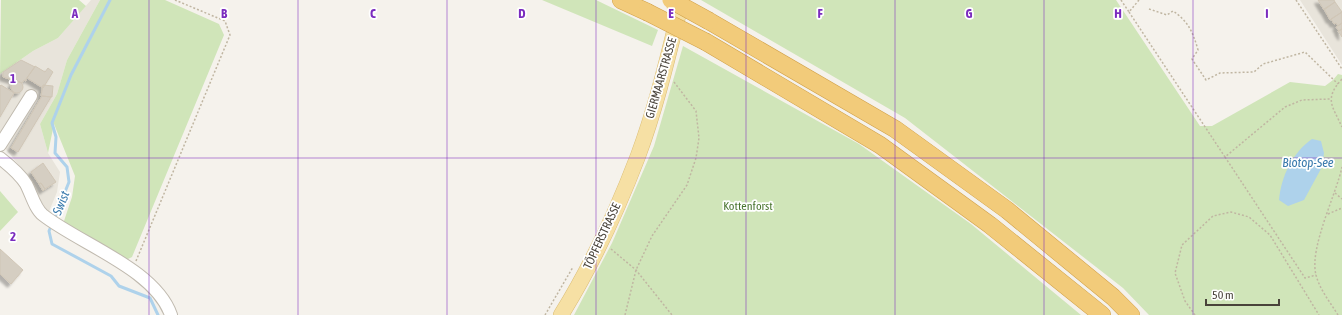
<svg xmlns="http://www.w3.org/2000/svg" width="1342" height="315" viewBox="0 0 1342 315" font-family="'Asap Condensed',sans-serif">
  <style>
    .residential { fill: #e8e4db }
    .green { fill: #d0e5b9 }
    .water { fill: #aed2eb }
    .lines { fill: none; stroke-linecap: round; stroke-linejoin: round }
    .stream { stroke: #aed2eb; stroke-width: 3 }
    .building { fill: #d5cec2; stroke: #d0c6b6; filter: url(#shadow) }
    .minor-casing { stroke: #c0baaf; stroke-width: 14 }
    .major-casing { stroke: #dbbd74; stroke-width: 16 }
    .highway-casing { stroke: #d1a14a; stroke-width: 18 }
    .path { stroke: #c0b6a2; stroke-width: 1.5; stroke-dasharray: 2 2; stroke-linecap: butt }
    .minor { stroke: #fff; stroke-width: 12 }
    .major { stroke: #f6e0a4; stroke-width: 15 }
    .highway { stroke: #f2cb7a; stroke-width: 17 }
    .highway-bridge-casing { stroke: #d1a14a; stroke-width: 18; stroke-linecap: butt }
    .highway-bridge { stroke: #f2cb7a; stroke-width: 17 }
    .grid { fill: none; stroke: #7b2cbf; stroke-width: 1; stroke-opacity: 0.55 }
    .labels { text-anchor: middle; dominant-baseline: central; stroke-width: 3.5; stroke-linejoin: round; paint-order: stroke }
    .street-label { font-size: 12px; fill: #49433a; stroke: #fff }
    .park-label { font-size: 12px; fill: #4b7631; stroke: #fff }
    .water-label { font-size: 13px; font-style: italic; fill: #3b7bad; stroke: #fff }
    .grid-label { font-size: 13px; text-anchor: middle; font-weight: bold; fill: #7b2cbf; stroke: #fff; stroke-width: 3.5; stroke-linejoin: round; paint-order: stroke }
  </style>
  <defs>
    <filter id="shadow"><feDropShadow dx="-3.5" dy="3.5" stdDeviation="1" flood-color="#0004"/></filter>
  </defs>
  <rect width="100%" height="100%" fill="#f5f2ec"/>
  <path class="residential" d="M91 0H100L67 60 57 94 40 124 48 153 60 172 57 192 48 214 44 211 27 175 0 142V74L33 51 58 38Z
    M1300 0H1342V65Z"/>
  <path class="green" d="M1 0H79L86 6 58 38 33 51 0 74Z
    M100 0H165L219 24 224 35 132 257 124 261 63 224 72 197 75 176 54 124 48 153 40 124 57 94 67 60Z
    M542 0H596L658 30 652 46Z
    M701 0H1116L1200 126H1212L1290 82 1325 86 1333 80 1338 74 1342 75V315H1149L1123 288 905 118Z
    M683 46 859 144 971 224 1081 315H574L612 243 654 146Z
    M0 191 18 212 0 231Z"/>
  <path class="water" d="M1312 139 1321 141 1324 153 1322 167 1304 200 1288 206 1279 200C1281 177 1292 153 1312 139Z"/>
  <g class="lines">
    <path class="stream" d="M54 219 69 182 67 167 55 153 56 137 52 123 71 75 110 0
      M52 224 49 231 52 244 111 276 119 286 150 298 158 315"/>
  </g>
  <path class="building" d="M1318 0H1334L1335 2 1324 10Z
    M1335 2 1342 12 1330 20 1324 9Z
    M1342 12V23L1338 26 1336 23 1334 24 1331 19Z
    M1342 23V29L1339 31 1336 27Z
    M1342 29V37L1338 31Z
    M21 60 35 67 26 79V81L24 80 22 83 3 77V72Z
    M35 66 45 72 48 68 53 72 43 88 27 78Z
    M11 87a6 6 0 1 1 12 0a6 6 0 1 1-12 0Z
    M1 85 14 93 0 117V86Z
    M43 85 53 86 52 97 41 96Z
    M42 96 51 97 18 152 11 148Z
    M43 163 56 182 45 189 41 183 39 184 31 172Z
    M41 183 45 189 43 191 39 184Z
    M0 249 23 270 11 284 0 274Z"/>
  <g class="lines">
    <defs>
      <path id="minor" d="M0 145 31 96
        M0 158C9 165 20 174 26 184 31 193 35 209 43 215 80 244 155 269 171 315"/>
      <path id="major" d="M561 315C592 265 617 211 638 156 657 105 669 52 682 0"/>
      <path id="highway" d="M621 0 647 12
        M709 21 895 129 1007 210 1113 297 1131 315
        M706 42 880 145 990 225 1102 315"/>
    </defs>
    <use href="#minor" class="minor-casing"/>
    <use href="#major" class="major-casing"/>
    <use href="#highway" class="highway-casing"/>
    <path class="path" d="M1121 0 1129 12 1139 0
      M1296 0 1342 69
      M1149 9 1167 15 1173 11C1188 21 1193 32 1198 50L1192 59 1206 80 1220 73 1254 72 1263 64 1305 52 1338 84
      M1129 12 1225 157 1285 107 1302 100 1330 99
      M1342 79C1324 99 1332 105 1342 127
      M1225 157 1305 278 1316 275
      M1335 193 1342 199
      M1328 214 1342 208
      M611 249 636 270 672 315
      M136 261 230 35 225 21 175 0
      M545 315 573 267
      M625 315 636 270 652 236 687 185 696 158 699 138 696 111 674 82
      M1195 315 1185 301 1175 273 1182 245 1213 216 1231 212 1249 217 1270 235 1319 315
      M1338 315C1330 302 1320 290 1316 275 1309 248 1336 195 1342 167"/>
    <use href="#minor" class="minor"/>
    <use href="#major" class="major"/>
    <use href="#highway" class="highway"/>
    <defs>
      <path id="highway-bridge" d="M671 0 709 21
        M647 12 706 42"/>
    </defs>
    <use href="#highway-bridge" class="highway-bridge-casing"/>
    <use href="#highway-bridge" class="highway-bridge"/>
  </g>
  <path class="grid" d="M149 0V315M298 0V315M447 0V315M596 0V315M746 0V315M895 0V315M1044 0V315M1193 0V315M0 158H1342"/>
  <g class="labels">
    <g class="street-label">
      <text transform="translate(661 78) rotate(-74)">GIERMAARSTRASSE</text>
      <text transform="translate(602 236) rotate(-65)">TÖPFERSTRASSE</text>
    </g>
    <g class="park-label">
      <text x="748" y="206">Kottenforst</text>
    </g>
    <g class="water-label">
      <text x="1308" y="162">Biotop-See</text>
      <text transform="translate(61 203) rotate(-68)">Swist</text>
    </g>
  </g>
  <g class="grid-label">
    <text x="75" y="18">A</text>
    <text x="224" y="18">B</text>
    <text x="373" y="18">C</text>
    <text x="522" y="18">D</text>
    <text x="671" y="18">E</text>
    <text x="820" y="18">F</text>
    <text x="969" y="18">G</text>
    <text x="1118" y="18">H</text>
    <text x="1267" y="18">I</text>
    <text x="13" y="83">1</text>
    <text x="13" y="241">2</text>
  </g>
  <path d="M1206 299v6h73v-6" fill="none" stroke="#49433a" stroke-width="2"/>
  <text x="1212" y="299" font-size="12" fill="#49433a" stroke="#ffffff" stroke-width="3" paint-order="stroke">50 m</text>
</svg>
